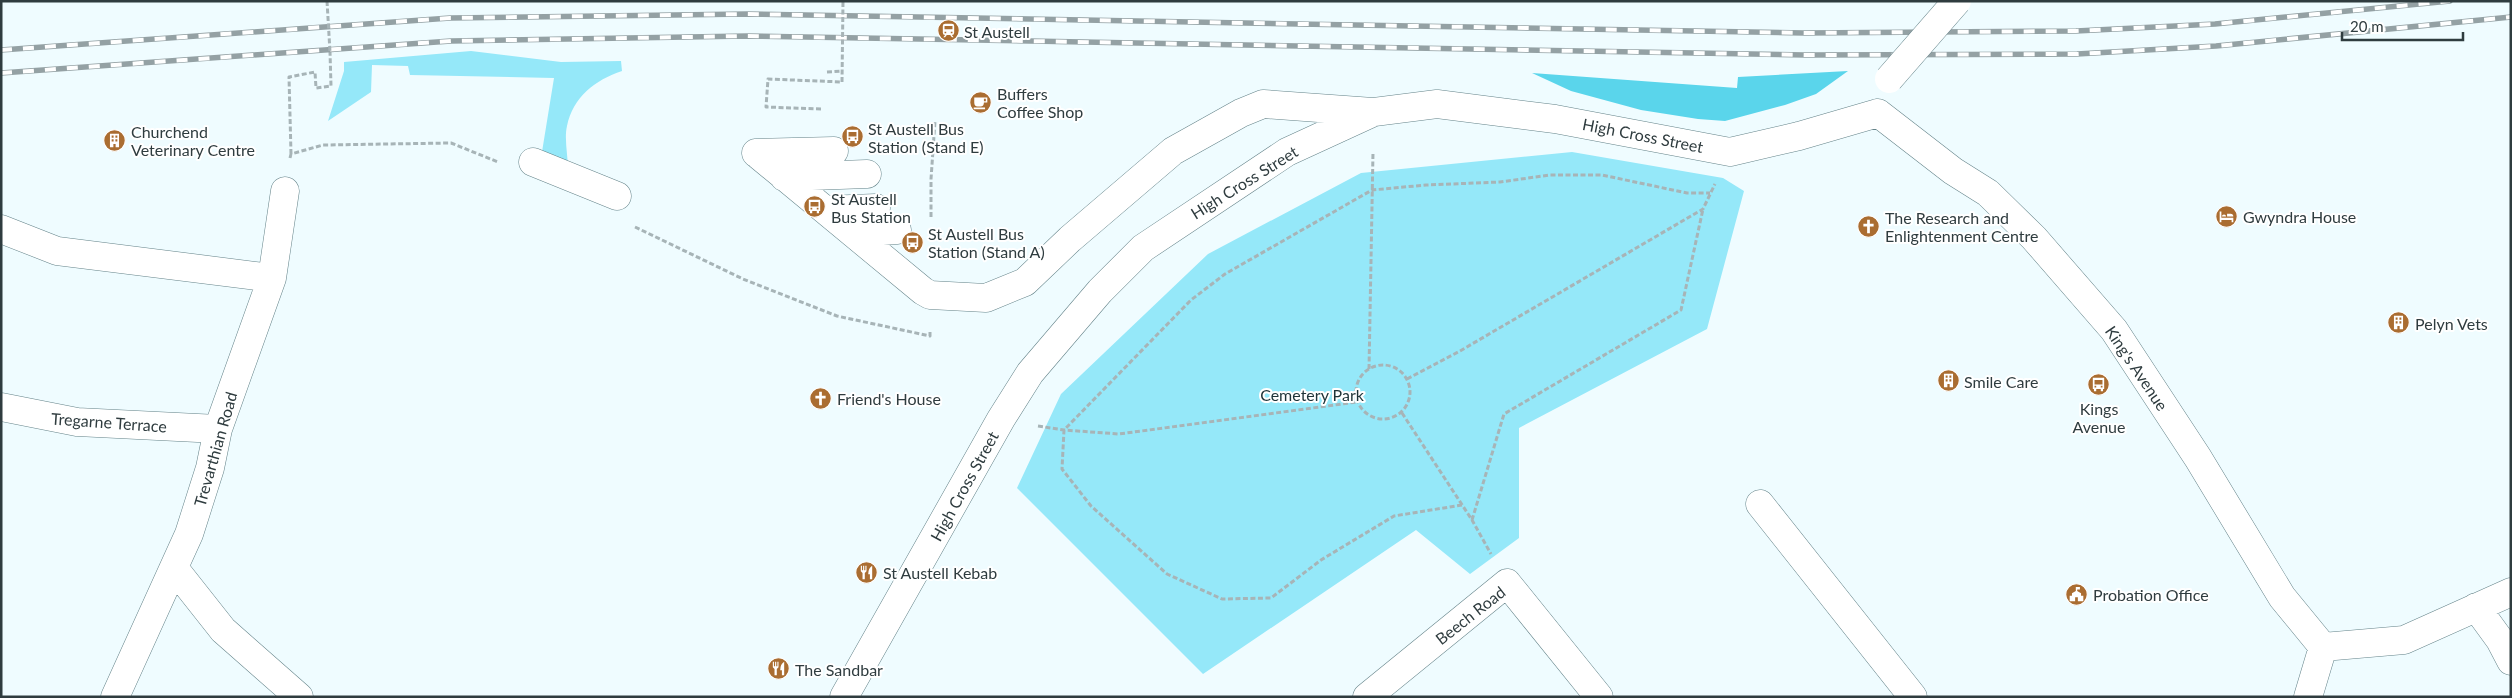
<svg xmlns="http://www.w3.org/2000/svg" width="2512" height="698" viewBox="0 0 2512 698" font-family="Lato,sans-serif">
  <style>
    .green { fill: #95e8f9 }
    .forest { fill: #5ad5eb }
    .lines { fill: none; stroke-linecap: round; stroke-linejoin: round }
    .minor-casing { stroke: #648389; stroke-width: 29 }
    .path { stroke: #a7b4b7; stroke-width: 3; stroke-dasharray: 5 2.5; stroke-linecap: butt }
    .minor { stroke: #fff; stroke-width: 28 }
    .rail-casing { stroke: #94a1a4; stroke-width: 5.5 }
    .rail { stroke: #fff; stroke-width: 4; stroke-dasharray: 11; stroke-linecap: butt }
    .minor-bridge-casing { stroke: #648389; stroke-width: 29; stroke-linecap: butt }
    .path-bridge { stroke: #a7b4b7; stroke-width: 3; stroke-dasharray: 5 2.5; stroke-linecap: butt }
    .minor-bridge { stroke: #fff; stroke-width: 28 }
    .labels { text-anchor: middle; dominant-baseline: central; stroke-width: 4; stroke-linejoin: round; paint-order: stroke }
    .poi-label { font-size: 16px; fill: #2f3c3f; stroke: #fff; text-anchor: start }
    .street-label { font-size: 16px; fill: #2f3c3f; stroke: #fff }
    .park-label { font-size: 16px; fill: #1e3338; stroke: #fff }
  </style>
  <rect width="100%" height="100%" fill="#effcff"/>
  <path class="green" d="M471 51 561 62 621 61 622 71C595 80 573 97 567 126 564 139 568 156 568 169L541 158 554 78 410 75 408 66 372 65 371 92 328 121 344 71V62Z
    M1572 152 1723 178 1744 191 1707 329 1519 428V538L1470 574 1416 530 1203 674 1017 488 1061 394 1208 254 1361 173Z"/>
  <path class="forest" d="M1848 71 1816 94 1785 105 1725 121 1698 119 1641 110 1571 91 1532 73 1737 88 1738 77Z"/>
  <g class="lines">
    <defs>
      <path id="minor" d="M1878 113 1953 171 1988 193 2034 238 2114 330 2198 458 2282 597 2323 647
        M756 153 923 291 930 295 986 298 1025 282 1070 239 1173 151 1241 113 1263 104 1373 112
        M756 153 834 151
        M533 162 617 196
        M784 177 867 174
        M826 210 876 208
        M1 229 57 251 272 278
        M853 233 897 230
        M1 407 77 422 218 429
        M1760 504 1913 697
        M174 568 223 630 299 697
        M2476 607 2500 640 2511 661
        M2323 647 2404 640 2511 592
        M115 697 189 534 210 468 218 429 272 278 285 191
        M844 697 1001 419 1030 373 1100 291 1143 248 1287 152 1374 112 1437 104 1555 119 1730 152 1799 136 1878 113
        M1367 697 1507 583 1599 697
        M2308 697 2323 647"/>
    </defs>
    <use href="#minor" class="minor-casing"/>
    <path class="path" d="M827 72 842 71
      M821 109 766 107 768 79 842 82
      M291 154 289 77 315 72 316 88 331 86 330 52
      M290 158 291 154 323 145 451 143 498 162
      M931 217V179L935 121
      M635 227 743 279 837 316 930 336V331
      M1356 392a27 27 0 1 1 54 0a27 27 0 1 1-54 0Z
      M1369 369 1373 152
      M1407 379 1460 351 1703 209 1715 184
      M1402 413 1472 520 1491 554
      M1038 426 1064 430 1119 434 1357 402
      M1462 505 1394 516 1321 560 1271 598 1222 599 1167 574 1091 506 1062 469 1064 430 1191 300 1225 274 1372 190 1426 185 1500 182 1550 175H1602L1687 193H1710
      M1472 520 1504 414 1681 310 1703 209"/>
    <use href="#minor" class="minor"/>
    <defs>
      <path id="rail" d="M1 50 450 18 747 14 1804 33 2076 31 2215 24 2450 1
        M1 73 451 41 747 36 1805 55 2077 54 2216 46 2511 17"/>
    </defs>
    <use href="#rail" class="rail-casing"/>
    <use href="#rail" class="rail"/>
    <defs>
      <path id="minor-bridge" d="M1889 79 1957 1"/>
    </defs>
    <use href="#minor-bridge" class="minor-bridge-casing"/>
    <path class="path-bridge" d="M327 1 330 52
      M842 82 843 1"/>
    <use href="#minor-bridge" class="minor-bridge"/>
  </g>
  <defs>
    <symbol id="station-disc" viewBox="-11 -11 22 22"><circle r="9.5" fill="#aa6d31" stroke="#fff"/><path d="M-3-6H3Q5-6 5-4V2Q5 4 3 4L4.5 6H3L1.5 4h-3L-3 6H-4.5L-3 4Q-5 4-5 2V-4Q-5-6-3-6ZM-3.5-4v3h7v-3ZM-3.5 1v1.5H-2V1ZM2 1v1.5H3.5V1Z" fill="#fff"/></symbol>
    <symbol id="cafe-disc" viewBox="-11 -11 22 22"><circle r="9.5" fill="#aa6d31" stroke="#fff"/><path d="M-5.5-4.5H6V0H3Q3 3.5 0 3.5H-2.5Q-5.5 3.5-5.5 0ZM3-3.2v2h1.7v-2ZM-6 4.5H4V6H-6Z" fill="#fff"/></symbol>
    <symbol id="bus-disc" viewBox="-11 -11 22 22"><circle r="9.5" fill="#aa6d31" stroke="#fff"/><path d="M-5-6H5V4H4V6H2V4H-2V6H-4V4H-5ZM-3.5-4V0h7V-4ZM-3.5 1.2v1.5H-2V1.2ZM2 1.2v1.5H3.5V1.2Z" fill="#fff"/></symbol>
    <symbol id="building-disc" viewBox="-11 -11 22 22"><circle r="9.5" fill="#aa6d31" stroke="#fff"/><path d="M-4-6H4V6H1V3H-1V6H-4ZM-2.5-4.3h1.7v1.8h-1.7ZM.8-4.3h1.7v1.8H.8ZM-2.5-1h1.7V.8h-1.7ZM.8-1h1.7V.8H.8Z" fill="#fff"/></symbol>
    <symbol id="hotel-disc" viewBox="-11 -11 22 22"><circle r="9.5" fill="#aa6d31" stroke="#fff"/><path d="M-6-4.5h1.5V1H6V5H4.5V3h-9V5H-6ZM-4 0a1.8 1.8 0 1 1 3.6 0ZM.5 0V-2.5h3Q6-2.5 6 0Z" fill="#fff"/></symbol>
    <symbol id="church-disc" viewBox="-11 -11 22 22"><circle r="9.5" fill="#aa6d31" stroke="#fff"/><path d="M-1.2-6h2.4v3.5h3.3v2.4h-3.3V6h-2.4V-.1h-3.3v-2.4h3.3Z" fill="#fff"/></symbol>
    <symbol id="restaurant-disc" viewBox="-11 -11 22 22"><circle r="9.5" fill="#aa6d31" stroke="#fff"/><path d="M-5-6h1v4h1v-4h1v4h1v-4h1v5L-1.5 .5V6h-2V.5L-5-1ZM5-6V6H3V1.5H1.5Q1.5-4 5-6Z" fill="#fff"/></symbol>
    <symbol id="civic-disc" viewBox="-11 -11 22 22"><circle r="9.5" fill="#aa6d31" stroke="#fff"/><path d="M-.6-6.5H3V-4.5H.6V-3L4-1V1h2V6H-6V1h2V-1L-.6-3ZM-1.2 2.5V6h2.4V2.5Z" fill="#fff"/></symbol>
  </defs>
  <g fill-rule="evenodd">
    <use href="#station-disc" x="936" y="18" width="25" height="25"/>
    <use href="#cafe-disc" x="968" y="90" width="25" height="25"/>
    <use href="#bus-disc" x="840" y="124" width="25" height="25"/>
    <use href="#building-disc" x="102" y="128" width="25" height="25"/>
    <use href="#bus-disc" x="802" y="194" width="25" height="25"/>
    <use href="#hotel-disc" x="2214" y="204" width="25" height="25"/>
    <use href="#church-disc" x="1856" y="214" width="25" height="25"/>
    <use href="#bus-disc" x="900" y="230" width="25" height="25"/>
    <use href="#building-disc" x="2386" y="310" width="25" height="25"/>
    <use href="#building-disc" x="1936" y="368" width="25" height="25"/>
    <use href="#bus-disc" x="2086" y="372" width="25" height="25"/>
    <use href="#church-disc" x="808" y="386" width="25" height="25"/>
    <use href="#restaurant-disc" x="854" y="560" width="25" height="25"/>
    <use href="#civic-disc" x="2064" y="582" width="25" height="25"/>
    <use href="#restaurant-disc" x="766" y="656" width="25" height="25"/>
  </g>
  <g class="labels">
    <g class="poi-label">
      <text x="964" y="31">St Austell</text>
      <text x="997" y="93">Buffers<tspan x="997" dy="18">Coffee Shop</tspan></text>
      <text x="868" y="128">St Austell Bus<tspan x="868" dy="18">Station (Stand E)</tspan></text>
      <text x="131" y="131">Churchend<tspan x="131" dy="18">Veterinary Centre</tspan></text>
      <text x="831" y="198">St Austell<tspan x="831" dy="18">Bus Station</tspan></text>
      <text x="2243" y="216">Gwyndra House</text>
      <text x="1885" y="217">The Research and<tspan x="1885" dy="18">Enlightenment Centre</tspan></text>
      <text x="928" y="233">St Austell Bus<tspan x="928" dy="18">Station (Stand A)</tspan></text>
      <text x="2415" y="323">Pelyn Vets</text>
      <text x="1964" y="381">Smile Care</text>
      <text x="837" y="398">Friend's House</text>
      <text x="2099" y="408" text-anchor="middle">Kings<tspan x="2099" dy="18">Avenue</tspan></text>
      <text x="883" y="572">St Austell Kebab</text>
      <text x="2093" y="594">Probation Office</text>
      <text x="795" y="669">The Sandbar</text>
    </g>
    <g class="street-label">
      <text transform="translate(1643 135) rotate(11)">High Cross Street</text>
      <text transform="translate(1244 182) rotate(-32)">High Cross Street</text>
      <text transform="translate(2137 368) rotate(56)">King's Avenue</text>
      <text transform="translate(109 422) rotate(4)">Tregarne Terrace</text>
      <text transform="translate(215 449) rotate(-74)">Trevarthian Road</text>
      <text transform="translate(964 486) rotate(-61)">High Cross Street</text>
      <text transform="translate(1470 615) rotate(-38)">Beech Road</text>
    </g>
    <g class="park-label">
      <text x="1312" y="394">Cemetery Park</text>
    </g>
  </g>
  <rect width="2512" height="698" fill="none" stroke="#2f3c3f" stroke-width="5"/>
  <path d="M2342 32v8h121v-8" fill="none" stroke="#2f3c3f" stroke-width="2.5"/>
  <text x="2350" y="32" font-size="15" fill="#2f3c3f" stroke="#ffffff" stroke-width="4" paint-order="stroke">20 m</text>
</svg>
